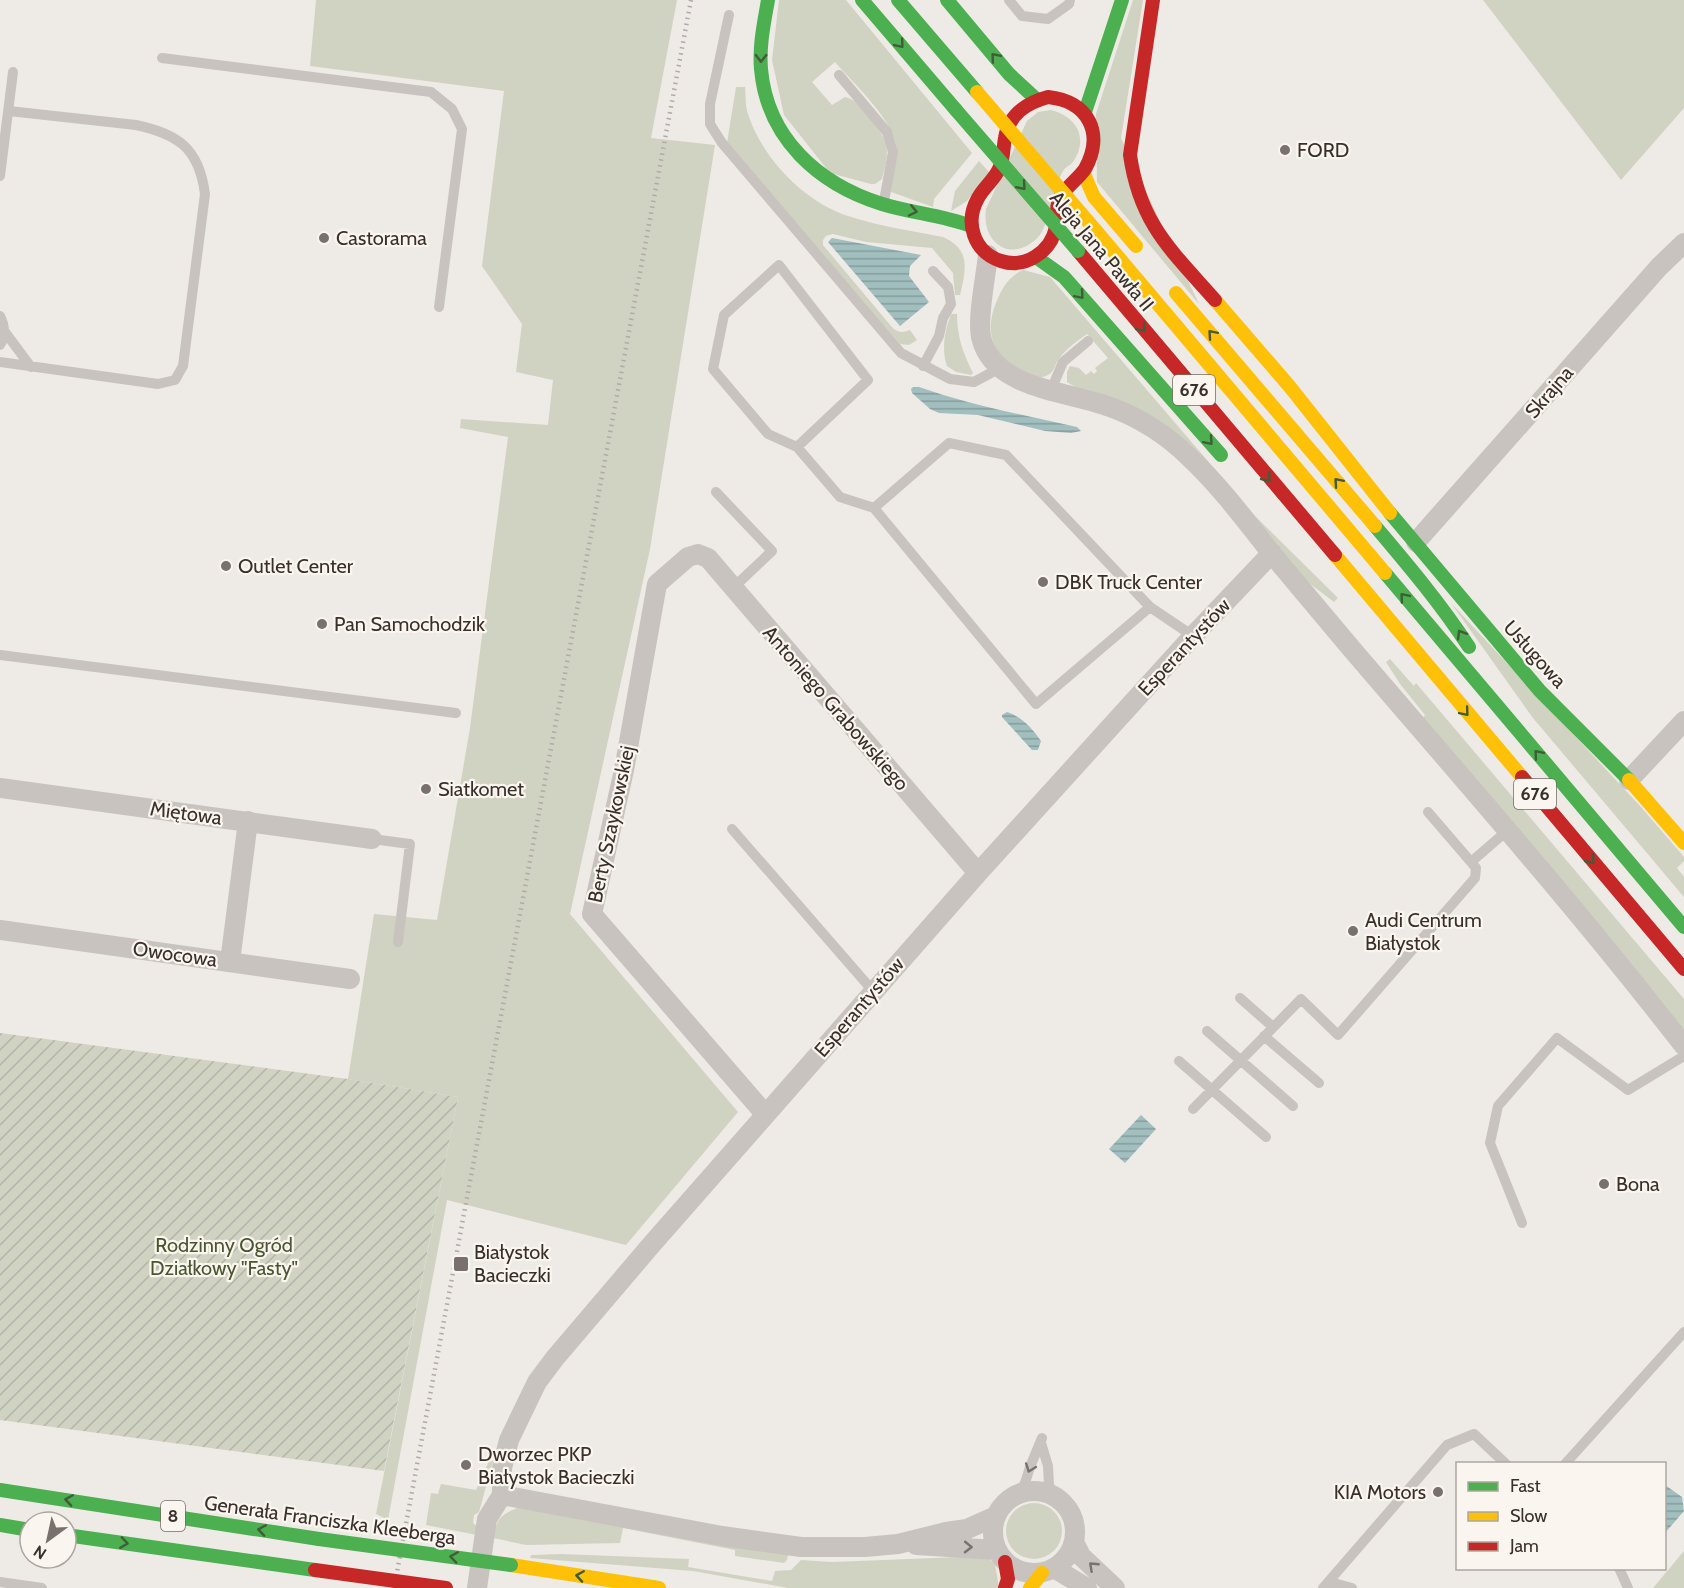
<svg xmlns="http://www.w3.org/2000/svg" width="1684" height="1588" viewBox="0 0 1684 1588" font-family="Cabin,sans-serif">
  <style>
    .green { fill: #d0d3c1 }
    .garden { fill: url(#garden-furrows) }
    .water { fill: url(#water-rules) }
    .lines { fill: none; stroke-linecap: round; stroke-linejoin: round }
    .lane { stroke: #c8c3be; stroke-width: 10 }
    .street { stroke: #c8c3be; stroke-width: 20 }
    .fast { stroke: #4caf50; stroke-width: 14 }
    .slow { stroke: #ffc107; stroke-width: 14 }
    .jam { stroke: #c62828; stroke-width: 14 }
    .rail { stroke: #b0aba8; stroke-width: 4.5; stroke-dasharray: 1.5 4.5; stroke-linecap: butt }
    .fast-bridge { stroke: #4caf50; stroke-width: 14 }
    .slow-bridge { stroke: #ffc107; stroke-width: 14 }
    .jam-bridge { stroke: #c62828; stroke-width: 14 }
    .oneway { stroke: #405c39 }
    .oneway2 { stroke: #79726e }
    .poi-dot { fill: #78716d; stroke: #faf5ee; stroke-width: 2 }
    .labels { text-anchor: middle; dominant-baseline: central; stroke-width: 4.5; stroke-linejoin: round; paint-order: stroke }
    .shield { fill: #faf5ee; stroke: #736b66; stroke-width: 1.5 }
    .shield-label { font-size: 18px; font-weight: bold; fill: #39302c }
    .poi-label { font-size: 20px; fill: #39302c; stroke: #faf5ee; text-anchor: start }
    .street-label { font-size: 20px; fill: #39302c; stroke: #faf5ee }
    .park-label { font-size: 20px; fill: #495731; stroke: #faf5ee }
  </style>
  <defs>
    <pattern id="garden-furrows" width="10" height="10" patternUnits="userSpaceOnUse" patternTransform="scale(1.5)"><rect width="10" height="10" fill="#d0d3c1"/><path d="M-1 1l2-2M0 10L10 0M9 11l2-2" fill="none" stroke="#b3b5a6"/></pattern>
    <pattern id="water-rules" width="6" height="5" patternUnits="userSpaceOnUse" patternTransform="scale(1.5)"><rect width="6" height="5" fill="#a2bfbf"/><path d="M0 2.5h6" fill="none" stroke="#859c9b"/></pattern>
  </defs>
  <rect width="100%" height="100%" fill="#eeeae6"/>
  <path class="green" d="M316 0H677L651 138 715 145 650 549 570 914 738 1112 626 1245 447 1200 388 1520 376 1514 458 1097 348 1079 374 914 437 920 470 728 508 437 460 428 461 419 548 425 553 380 516 372 522 324 482 266 504 91 310 66Z
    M779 0H846L972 153 934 199 933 207 891 192C890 178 897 164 897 150 895 121 854 84 835 62L812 82 832 105 845 97C861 100 883 130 886 146 889 157 884 169 882 179L875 184H871L830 173 784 115 772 60Z
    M1133 0H1143L1121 138 1199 304 1097 182 1096 114Z
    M1483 0H1684V108L1621 180Z
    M736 87H745C746 95 745 106 748 114 762 158 804 202 848 216 879 226 911 231 943 237 971 249 966 270 960 295H955L953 273 932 248 866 242 833 234 826 236 823 240V245L891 326C897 333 902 333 910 330L917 340 909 345 900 344 727 143Z
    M1051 110C1077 117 1089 138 1073 162 1070 166 1065 167 1063 171 1060 175 1059 180 1058 184 1054 196 1046 229 1039 236 1014 264 981 245 986 209L1027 121 1038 112Z
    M979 161 989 172 967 201 951 211 955 191Z
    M1023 270 1050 277 1255 516 1338 598 1334 602 1305 580 1212 470 1067 382V372L1070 366 1079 368 1086 375 1091 371 1094 374 1097 371 1095 368 1108 358 1087 334C1077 341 1063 351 1057 362 1054 368 1053 373 1046 376 1040 379 1034 375 1029 373 991 360 982 331 999 296 1004 284 1012 275 1023 270Z
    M951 314H957C957 337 963 353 973 373L971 375 956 372 947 366C941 349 945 331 951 314Z
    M1451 603 1641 807 1684 857V861L1677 868 1684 877V897L1533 718Z
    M1390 659 1414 686 1416 683 1684 999V1031L1617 948 1423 718 1425 715 1400 684 1386 662Z
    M490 1459 493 1461 479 1512 474 1515 473 1523 478 1527 477 1535 426 1525 431 1493 438 1494 441 1484 476 1490Z
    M1006 1531a28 28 0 1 1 56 0a28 28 0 1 1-56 0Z
    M517 1508H528L788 1555 787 1560 784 1563 735 1556V1550L623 1528 620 1543 526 1545 493 1538C497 1519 499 1516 517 1508Z
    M1684 1551V1588H1653Z
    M561 1554 689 1559 688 1567 772 1581 775 1571 791 1570 801 1560 832 1562 986 1556 995 1564 999 1588H788L693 1571 530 1558 531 1555Z"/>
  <path class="garden" d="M0 1033 348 1079 458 1097 384 1471 0 1420Z"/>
  <path class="water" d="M832 238 921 255 910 266 909 276 929 302 900 326 828 242Z
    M913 387H919C970 405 1024 415 1077 427L1081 431 1071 433 1045 431 978 415 939 413 930 409 912 393 911 389Z
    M1007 712C1022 717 1032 728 1041 741L1038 750H1032L1002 717V715Z
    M1141 1115 1156 1129 1125 1163 1109 1149Z
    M1665 1485 1682 1497 1684 1511 1665 1533Z"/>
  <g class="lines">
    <path class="lane" d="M1009 0 1022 16 1048 19 1069 4 1070 0
      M729 15 710 104V124L722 143 901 353 950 379 974 382 1000 368
      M162 58 431 92 452 109 462 129 439 307
      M839 75 887 132 893 152 884 201
      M0 176 13 72
      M0 316C5 326 6 335 0 345
      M5 332 31 367
      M0 362 158 384 175 380 183 366 205 194C199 148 178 134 136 125L9 111
      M923 366 939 336 943 318 951 304 948 287 933 271
      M1051 390 1063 362 1088 341
      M797 447 768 434 713 369 724 315 779 265 868 380 797 447 840 497 874 508
      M716 492 772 551 733 588
      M1150 607 1036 704 874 508 949 443 1006 455 1150 607 1193 636
      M0 655 456 713
      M1428 812 1471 862
      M732 829 873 991
      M372 839 410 844 398 942
      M1240 998 1273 1027
      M1207 1031 1293 1106
      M1264 1036 1319 1083
      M1179 1061 1266 1137
      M1193 1109 1301 999 1338 1035 1475 878 1476 868 1471 862 1508 830
      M1522 1223 1490 1143 1498 1106 1557 1038 1628 1090 1684 1056
      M1041 1443 1048 1466 1049 1485 1054 1496
      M1565 1464 1684 1332
      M1019 1493 1025 1483 1030 1467 1042 1438
      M1619 1568 1628 1588
      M0 1582 42 1588
      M1330 1582 1352 1588
      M1323 1588 1447 1445 1474 1434 1506 1464"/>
    <path class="street" d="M988 255C986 276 977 317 981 337 993 390 1069 391 1110 407 1139 417 1168 436 1189 457 1220 486 1246 521 1272 554 1298 585 1324 616 1350 647 1463 779 1578 909 1684 1046
      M1416 542 1659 267 1684 243
      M1629 780 1684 721
      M0 788 372 839
      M0 930 350 979
      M230 962 248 821
      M765 1114 592 914 624 770 657 584 688 557 698 554 708 558 978 873
      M993 1532a41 41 0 1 1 82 0a41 41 0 1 1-82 0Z
      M502 1495V1468L509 1440 537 1382 555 1358 652 1244 978 873 1193 636 1272 553
      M502 1495 722 1536 801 1547H865L898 1544 946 1532 967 1529 994 1517
      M1074 1542 1081 1556 1115 1588
      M916 1545 996 1550
      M1054 1568 1087 1588
      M477 1588 487 1519 502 1495"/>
    <path class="fast" d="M768 0C764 23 759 46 761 69 767 138 818 184 882 204 911 213 942 215 971 226
      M862 0 956 110
      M898 0 977 92
      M947 0 1009 74 1036 99
      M1085 112 1122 0
      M1036 257 1064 277 1221 455
      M1390 513 1540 691 1629 780
      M1375 526C1408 565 1441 604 1469 647
      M1385 573 1684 927
      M0 1490 319 1539
      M0 1525 30 1530
      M66 1535 315 1570"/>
    <path class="slow" d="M1083 172 1094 197 1136 246
      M1097 232 1385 573
      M1176 293 1375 526
      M1215 300 1290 387 1390 513
      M1335 555 1522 777
      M1629 780 1684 843
      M511 1565 659 1588
      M1030 1588 1042 1573"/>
    <path class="jam" d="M1153 0 1130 155C1140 224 1171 250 1215 300
      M1048 97C1088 101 1105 133 1085 169 1078 179 1067 186 1061 196 1055 206 1058 216 1056 227 1051 252 1025 269 1001 261 974 252 964 223 978 198 984 187 994 180 999 169 1004 159 1003 148 1005 138 1009 114 1026 103 1048 97Z
      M1078 251 1335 555
      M1522 777 1684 969
      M1005 1562 1008 1579 1005 1588"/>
    <path class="rail" d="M394 1588 691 0"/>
    <path class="fast-bridge" d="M956 110 1078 251
      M319 1539 511 1565"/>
    <path class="slow-bridge" d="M977 92 1097 232"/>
    <path class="jam-bridge" d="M315 1570 446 1588"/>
  </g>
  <defs><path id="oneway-chevron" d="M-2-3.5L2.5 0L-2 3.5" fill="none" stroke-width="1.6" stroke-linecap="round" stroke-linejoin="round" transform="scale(1.5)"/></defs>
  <g class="oneway">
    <use href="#oneway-chevron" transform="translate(900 44) rotate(50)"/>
    <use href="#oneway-chevron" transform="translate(995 57) rotate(-130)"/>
    <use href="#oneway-chevron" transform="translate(761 58) rotate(91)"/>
    <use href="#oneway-chevron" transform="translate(1022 186) rotate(49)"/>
    <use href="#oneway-chevron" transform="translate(913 211) rotate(12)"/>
    <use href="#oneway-chevron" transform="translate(1080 295) rotate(49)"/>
    <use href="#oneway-chevron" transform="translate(1142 328) rotate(50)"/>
    <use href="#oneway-chevron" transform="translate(1212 334) rotate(-131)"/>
    <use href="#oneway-chevron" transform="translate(1209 441) rotate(49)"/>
    <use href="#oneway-chevron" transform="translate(1267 478) rotate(50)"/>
    <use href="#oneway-chevron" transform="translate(1338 482) rotate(-131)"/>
    <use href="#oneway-chevron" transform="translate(1404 597) rotate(-130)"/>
    <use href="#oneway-chevron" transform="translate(1461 634) rotate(-121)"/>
    <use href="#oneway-chevron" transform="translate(1465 712) rotate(50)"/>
    <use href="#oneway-chevron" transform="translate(1538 754) rotate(-130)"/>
    <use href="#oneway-chevron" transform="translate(1591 860) rotate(50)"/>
    <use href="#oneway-chevron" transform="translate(69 1500) rotate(-171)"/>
    <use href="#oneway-chevron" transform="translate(262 1530) rotate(-171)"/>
    <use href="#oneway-chevron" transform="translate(124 1543) rotate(8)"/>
    <use href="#oneway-chevron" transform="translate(454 1557) rotate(-172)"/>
    <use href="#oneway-chevron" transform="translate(580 1576) rotate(-171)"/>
  </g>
  <g class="oneway2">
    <use href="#oneway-chevron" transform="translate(1030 1468) rotate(110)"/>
    <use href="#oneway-chevron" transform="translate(968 1547) rotate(1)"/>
    <use href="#oneway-chevron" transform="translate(1093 1566) rotate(-137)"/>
  </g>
  <g class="poi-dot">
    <circle cx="1285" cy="150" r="6"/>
    <circle cx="324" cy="238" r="6"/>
    <circle cx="226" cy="566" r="6"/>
    <circle cx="1043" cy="582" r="6"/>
    <circle cx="322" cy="624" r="6"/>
    <circle cx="426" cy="789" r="6"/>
    <circle cx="1353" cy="931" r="6"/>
    <circle cx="1604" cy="1184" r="6"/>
    <rect x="453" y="1256" width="16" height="16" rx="3"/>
    <circle cx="466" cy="1465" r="6"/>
    <circle cx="1438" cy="1492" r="6"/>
  </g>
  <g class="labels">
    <g class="shield">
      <rect x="1173" y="375" width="42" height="30" rx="4.5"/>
      <rect x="1514" y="779" width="42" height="30" rx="4.5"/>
      <rect x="161" y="1501" width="24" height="30" rx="4.5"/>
    </g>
    <g class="shield-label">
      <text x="1194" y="390">676</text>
      <text x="1535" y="794">676</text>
      <text x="173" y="1516">8</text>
    </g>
    <g class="poi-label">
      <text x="1297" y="150">FORD</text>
      <text x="336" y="238">Castorama</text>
      <text x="238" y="566">Outlet Center</text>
      <text x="1055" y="582">DBK Truck Center</text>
      <text x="334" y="624">Pan Samochodzik</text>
      <text x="438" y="789">Siatkomet</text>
      <text x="1365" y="920">Audi Centrum<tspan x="1365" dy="23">Białystok</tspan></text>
      <text x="1616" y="1184">Bona</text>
      <text x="474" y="1252">Białystok<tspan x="474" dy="23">Bacieczki</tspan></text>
      <text x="478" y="1454">Dworzec PKP<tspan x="478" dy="23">Białystok Bacieczki</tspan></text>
      <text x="1426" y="1492" text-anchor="end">KIA Motors</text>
    </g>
    <g class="street-label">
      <text transform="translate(1102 251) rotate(50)">Aleja Jana Pawła II</text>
      <text transform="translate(1549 392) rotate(-49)">Skrajna</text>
      <text transform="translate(1184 647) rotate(-47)">Esperantystów</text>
      <text transform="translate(1535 654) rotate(48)">Usługowa</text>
      <text transform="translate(836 708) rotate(49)">Antoniego Grabowskiego</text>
      <text transform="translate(186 813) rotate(8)">Miętowa</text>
      <text transform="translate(611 824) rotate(-78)">Berty Szaykowskiej</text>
      <text transform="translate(175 954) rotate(8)">Owocowa</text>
      <text transform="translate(859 1007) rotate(-49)">Esperantystów</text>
      <text transform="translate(330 1520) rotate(8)">Generała Franciszka Kleeberga</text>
    </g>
    <g class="park-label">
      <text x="224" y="1245">Rodzinny Ogród<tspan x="224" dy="23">Działkowy "Fasty"</tspan></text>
    </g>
  </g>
  <rect x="1456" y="1462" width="210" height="108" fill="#faf5ee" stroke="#ada6a0" stroke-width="1.5"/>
  <rect x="1468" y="1482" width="30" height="9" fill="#4caf50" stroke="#ada6a0" stroke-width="1.5"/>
  <text x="1510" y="1492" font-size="18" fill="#39302c">Fast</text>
  <rect x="1468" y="1512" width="30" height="9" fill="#ffc107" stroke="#ada6a0" stroke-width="1.5"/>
  <text x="1510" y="1522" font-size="18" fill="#39302c">Slow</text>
  <rect x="1468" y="1542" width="30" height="9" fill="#c62828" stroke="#ada6a0" stroke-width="1.5"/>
  <text x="1510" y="1552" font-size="18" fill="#39302c">Jam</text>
  <g transform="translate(48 1540) rotate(213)"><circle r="28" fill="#faf5ee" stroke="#ada6a0" stroke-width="1.5"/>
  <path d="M0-4.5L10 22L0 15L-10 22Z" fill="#78716d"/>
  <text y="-9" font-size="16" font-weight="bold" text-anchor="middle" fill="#39302c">N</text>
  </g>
</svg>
